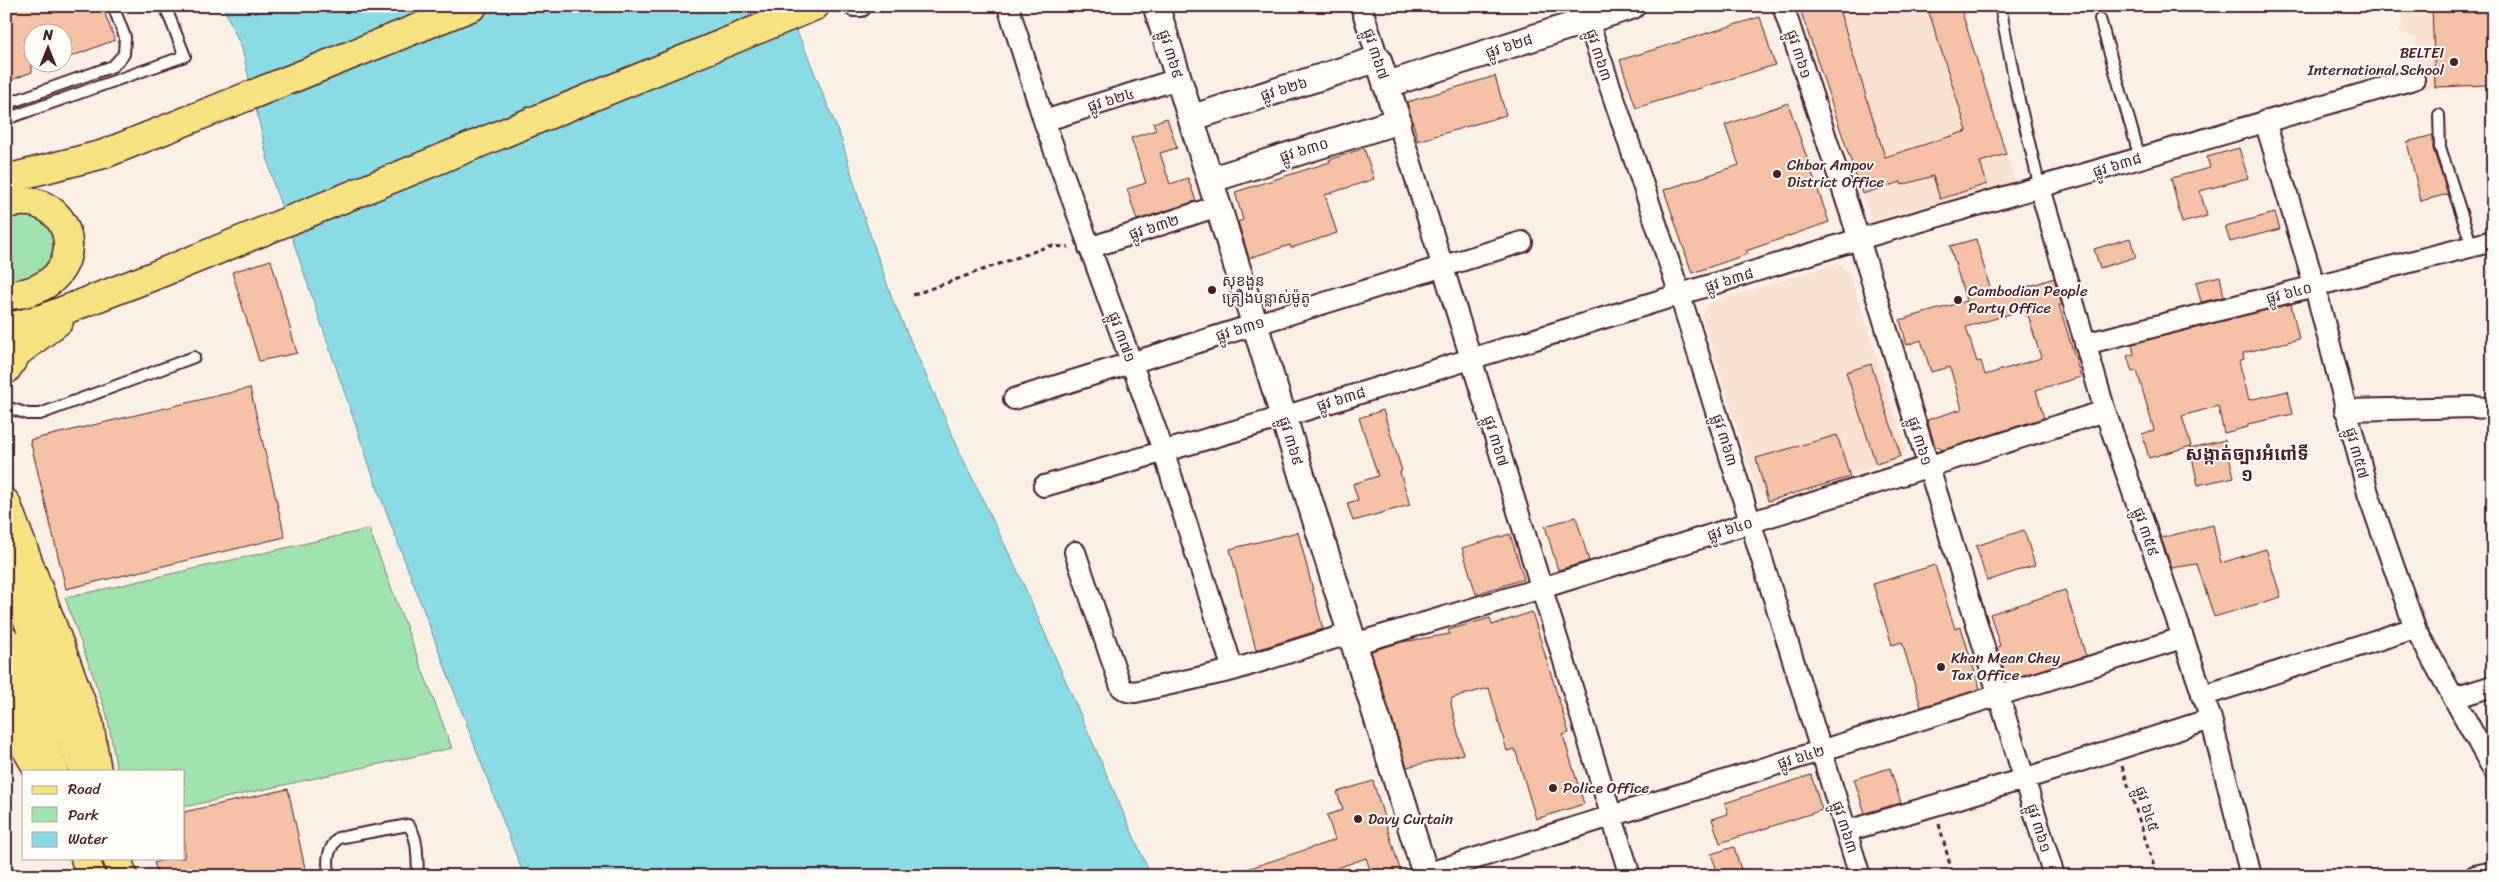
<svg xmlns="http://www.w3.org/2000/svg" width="2499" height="882" viewBox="0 0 2499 882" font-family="Sriracha,'Noto Sans Khmer',sans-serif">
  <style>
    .built { fill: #f9e2d2 }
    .green { fill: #a0e2ad; stroke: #75806c }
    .water { fill: #8adbe3; stroke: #709099 }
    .building { fill: #f4c1a4; stroke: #4a1f2b; fill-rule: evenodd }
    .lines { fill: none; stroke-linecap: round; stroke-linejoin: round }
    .service-casing { stroke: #4a1f2b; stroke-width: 14 }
    .minor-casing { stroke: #4a1f2b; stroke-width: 24 }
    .tertiary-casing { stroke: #4a1f2b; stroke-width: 29 }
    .primary-casing { stroke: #4a1f2b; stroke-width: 31 }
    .trunk-casing { stroke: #4a1f2b; stroke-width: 31 }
    .path { stroke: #4a1f2b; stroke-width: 3; stroke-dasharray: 5 4; stroke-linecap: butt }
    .service { stroke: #fdfcf7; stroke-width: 10 }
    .minor { stroke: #fdfcf7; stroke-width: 20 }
    .tertiary { stroke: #fdfcf7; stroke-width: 25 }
    .primary { stroke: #f7e281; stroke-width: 28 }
    .trunk { stroke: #f7e281; stroke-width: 28 }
    .poi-dot { fill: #4a1f2b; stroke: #fdfcf7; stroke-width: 2 }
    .labels { text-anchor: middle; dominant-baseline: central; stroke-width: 4; stroke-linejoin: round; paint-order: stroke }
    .street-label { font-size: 15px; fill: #4a1f2b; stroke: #fdfcf7 }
    .poi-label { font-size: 15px; fill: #4a1f2b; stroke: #fdfcf7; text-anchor: start }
    .quarter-label { font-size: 18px; font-weight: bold; fill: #4a1f2b; stroke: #fdfcf7 }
  </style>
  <rect width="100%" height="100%" fill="#fbf0e6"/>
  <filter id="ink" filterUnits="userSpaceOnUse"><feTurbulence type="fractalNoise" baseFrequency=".02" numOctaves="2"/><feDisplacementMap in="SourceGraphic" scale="10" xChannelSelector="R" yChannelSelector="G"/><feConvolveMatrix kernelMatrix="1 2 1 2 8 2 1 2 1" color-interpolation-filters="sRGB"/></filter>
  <g filter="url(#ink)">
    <path class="built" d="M1799 6H1960L2015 182 1871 221Z
      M2404 6H2454L2451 33 2489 35 2492 86 2418 88 2416 38 2400 32Z
      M1837 263 1850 274 1906 449 1899 459 1774 499 1758 493 1702 315 1709 303Z"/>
    <path class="green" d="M16 215C22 215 30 213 35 216 64 232 55 267 29 280 23 283 13 283 6 285V218Z
      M369 529 452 748 184 807V771H117L107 715 65 598Z"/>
    <path class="water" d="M223 6H782L802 42 842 141 864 217 893 301 963 459 1018 572 1151 876H524L375 482 273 182 242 49Z"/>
    <path class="building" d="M6 6H102L115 40 62 60V32H32V72L6 82Z
      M1799 6H1838L1885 157 1967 131 1927 6H1960L2006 154 1980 162 1987 184 1940 199 1933 176 1902 185 1901 182 1862 194Z
      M2432 6H2485L2488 85 2435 87Z
      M1760 17 1775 65 1636 108 1620 60Z
      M1495 76 1506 115 1418 141 1407 102Z
      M1788 103 1829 222 1746 251 1748 254 1692 273 1664 190 1739 165 1725 125Z
      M1167 118 1177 148 1160 153 1170 184 1188 178 1196 201 1137 220 1127 189 1146 183 1131 138 1156 130 1153 123Z
      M2433 135V149L2448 194 2421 201 2407 142Z
      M1364 148 1374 179 1325 195 1337 233 1291 248 1290 245 1249 258 1238 222 1243 220 1235 192 1330 162 1329 160Z
      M2239 148 2248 178 2200 191 2207 216 2182 223 2171 178 2210 168 2207 157Z
      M2275 213 2280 229 2230 242 2225 226Z
      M2130 238 2136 257 2100 268 2094 249Z
      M1976 239 1993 298 2054 278 2062 305H2059L2081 377 2036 390 2044 418 1943 450 1935 446 1927 420 1962 409 1950 367 1931 372 1921 340 1907 345 1900 320 1966 301 1950 246ZM2024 310 2025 316 2028 315 2041 358 1985 375 1981 361 1977 362 1966 327Z
      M271 260 297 353 259 361 232 272Z
      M2220 276 2224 297 2201 302 2196 282Z
      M2291 304 2299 339 2243 353 2244 359 2239 361 2249 400 2288 391 2293 414 2248 424V427L2224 433 2218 406 2182 416 2191 446 2149 458 2142 434 2154 430 2137 371 2132 372 2127 356 2134 354 2132 344Z
      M1871 364 1901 456 1876 464 1846 372Z
      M250 388 285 537 66 589 30 440Z
      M1383 410 1402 471 1400 472 1410 505 1353 521 1347 503 1358 500 1353 484 1378 476 1359 418Z
      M1837 435 1850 477 1768 501 1756 458Z
      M2225 440 2234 477 2198 485 2190 448Z
      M1576 517 1589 561 1558 570 1545 526Z
      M2213 525 2221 563 2266 549 2281 597 2214 617 2197 564 2172 568 2161 538Z
      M2024 530 2035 565 1987 581 1976 546Z
      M1298 532 1323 629 1256 650 1230 549Z
      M1510 534 1524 579 1476 594 1462 548Z
      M1935 565 1955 629 1961 627 1980 689 1921 707 1902 642 1892 645 1873 584Z
      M2065 590 2086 656 2007 680 1997 647 2000 646 1990 614Z
      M1532 612 1569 733 1563 735 1584 804 1536 819 1515 749 1507 751 1489 688 1452 698 1451 704 1463 754 1407 767 1371 651 1402 642 1450 634 1448 630 1490 618 1492 625Z
      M1890 768 1901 803 1865 813 1854 779Z
      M1811 775 1822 810 1720 843 1712 819 1728 814 1725 803Z
      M1373 781 1402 876H1372L1366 858 1326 872 1327 876H1239L1238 872 1335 840 1327 815 1343 810 1337 792Z
      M288 789 306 873 291 876H215L214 871 200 876H159L154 863 168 858H184V812Z
      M1734 847 1743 876H1719L1711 854Z"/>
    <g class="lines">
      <defs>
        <path id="service" d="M2000 6 2016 88 2040 188
          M2100 19 2140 158
          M6 104 113 66 124 54 125 37 113 6
          M2439 115 2440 147 2472 247
          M6 119 185 56 165 6
          M6 407 28 414H40L194 357
          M329 876C327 859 327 851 338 838L408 825C419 837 417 860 418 876"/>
        <path id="minor" d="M854 6H861
          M1008 6 1044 121 1163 450 1233 670
          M1361 6 1378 59
          M1783 6 1859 239 2054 876
          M1588 21 1680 295 1860 876
          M1044 121 1178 79
          M1398 121 1630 876
          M2265 121 2315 287 2368 493 2415 628 2493 769
          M2040 188 2105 411 2211 719 2251 876
          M1089 248 1218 206
          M2085 344 2493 241
          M1014 399 1522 242
          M2345 410 2474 407 2493 409
          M1044 486 1283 417 1859 239 2414 79
          M1075 552 1121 687 1127 691 1135 692 1233 670 1351 633
          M1354 644 1542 588 2105 411
          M2202 696 2415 628
          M2454 698 2493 686
          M1847 831 2024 779 2211 719
          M1419 876 2182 638
          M2475 876 2493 872"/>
        <path id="tertiary" d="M1156 6 1426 876
          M1386 85 1632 6
          M1191 118 1378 59 1398 121 1210 180"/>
        <path id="primary" d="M6 562 84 771
          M6 641 54 771
          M85 858 91 876
          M117 858 123 876"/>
        <path id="trunk" d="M6 179 104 154 473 6
          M6 204C80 185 97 292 6 295
          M6 328 44 318 151 277 815 6
          M6 370 18 352 59 321
          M6 503 89 723 97 771
          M6 695 25 747 39 771"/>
      </defs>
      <use href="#service" class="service-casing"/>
      <use href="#minor" class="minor-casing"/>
      <use href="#tertiary" class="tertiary-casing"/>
      <use href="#primary" class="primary-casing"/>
      <use href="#trunk" class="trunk-casing"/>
      <path class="path" d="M913 295 1049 246 1069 247
        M2122 766 2157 876
        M1939 824 1953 876"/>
      <use href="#service" class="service"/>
      <use href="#minor" class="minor"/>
      <use href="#tertiary" class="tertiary"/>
      <use href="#primary" class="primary"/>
      <use href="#trunk" class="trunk"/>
    </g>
  </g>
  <g class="poi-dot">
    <circle cx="2454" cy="62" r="5"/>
    <circle cx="1777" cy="174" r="5"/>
    <circle cx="1212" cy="290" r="5"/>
    <circle cx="1958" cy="300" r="5"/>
    <circle cx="1941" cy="667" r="5"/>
    <circle cx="1553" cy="788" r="5"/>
    <circle cx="1358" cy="819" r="5"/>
  </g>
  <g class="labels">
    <g class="street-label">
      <text transform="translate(1509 46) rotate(-18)">ផ្លូវ ៦២៨</text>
      <text transform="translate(1171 54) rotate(73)">ផ្លូវ ៣៦៩</text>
      <text transform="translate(1376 54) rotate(72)">ផ្លូវ ៣៦៧</text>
      <text transform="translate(1799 54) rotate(72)">ផ្លូវ ៣៦១</text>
      <text transform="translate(1599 55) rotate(72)">ផ្លូវ ៣៦៣</text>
      <text transform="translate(1284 89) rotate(-17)">ផ្លូវ ៦២៦</text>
      <text transform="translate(1111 100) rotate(-17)">ផ្លូវ ៦២៤</text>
      <text transform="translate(1304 150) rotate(-17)">ផ្លូវ ៦៣០</text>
      <text transform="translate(2117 165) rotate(-17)">ផ្លូវ ៦៣៨</text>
      <text transform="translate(1154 227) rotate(-18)">ផ្លូវ ៦៣២</text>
      <text transform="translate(1729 280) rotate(-17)">ផ្លូវ ៦៣៨</text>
      <text transform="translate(2289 293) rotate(-14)">ផ្លូវ ៦៤០</text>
      <text transform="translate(1240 329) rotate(-17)">ផ្លូវ ៦៣១</text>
      <text transform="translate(1122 337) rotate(70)">ផ្លូវ ៣៧១</text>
      <text transform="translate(1341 399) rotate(-17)">ផ្លូវ ៦៣៨</text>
      <text transform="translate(1725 440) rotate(73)">ផ្លូវ ៣៦៣</text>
      <text transform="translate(1291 441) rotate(73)">ផ្លូវ ៣៦៩</text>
      <text transform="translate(1496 441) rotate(73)">ផ្លូវ ៣៦៧</text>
      <text transform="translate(1920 441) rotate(73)">ផ្លូវ ៣៦១</text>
      <text transform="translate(2357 453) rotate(75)">ផ្លូវ ៣៥៧</text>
      <text transform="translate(1730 529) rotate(-17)">ផ្លូវ ៦៤០</text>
      <text transform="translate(2146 532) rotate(71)">ផ្លូវ ៣៥៩</text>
      <text transform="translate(1801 757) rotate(-17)">ផ្លូវ ៦៤២</text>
      <text transform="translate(2147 809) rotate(72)">ផ្លូវ ៦៤៥</text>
      <text transform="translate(1845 827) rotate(72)">ផ្លូវ ៣៦៣</text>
      <text transform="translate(2039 828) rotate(73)">ផ្លូវ ៣៦១</text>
    </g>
    <g class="poi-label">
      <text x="2444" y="53" text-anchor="end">BELTEI<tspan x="2444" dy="17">International School</tspan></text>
      <text x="1787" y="165">Chbar Ampov<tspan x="1787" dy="17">District Office</tspan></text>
      <text x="1222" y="281">សុខងួន<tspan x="1222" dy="17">គ្រឿងបន្លាស់ម៉ូតូ</tspan></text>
      <text x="1968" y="291">Cambodian People<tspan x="1968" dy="17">Party Office</tspan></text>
      <text x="1951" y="658">Khan Mean Chey<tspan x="1951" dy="17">Tax Office</tspan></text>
      <text x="1563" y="788">Police Office</text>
      <text x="1368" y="819">Davy Curtain</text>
    </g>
    <g class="quarter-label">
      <text x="2247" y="454">សង្កាត់ច្បារអំពៅទី<tspan x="2247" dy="21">១</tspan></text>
    </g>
  </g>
  <rect width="2499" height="882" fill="none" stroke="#fdfcf7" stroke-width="25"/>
  <rect x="12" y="12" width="2474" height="857" fill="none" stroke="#4a1f2b" stroke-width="2" filter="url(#ink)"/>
  <rect x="22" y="770" width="162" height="90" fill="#fdfcf7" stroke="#b5a4a5"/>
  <rect x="32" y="786" width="25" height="8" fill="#f7e281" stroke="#b5a4a5"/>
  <text x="68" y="794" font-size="15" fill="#4a1f2b">Road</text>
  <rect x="32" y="807" width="25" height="15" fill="#a0e2ad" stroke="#b5a4a5"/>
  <text x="68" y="820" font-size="15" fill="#4a1f2b">Park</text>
  <rect x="32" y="832" width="25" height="15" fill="#8adbe3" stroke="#b5a4a5"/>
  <text x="68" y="844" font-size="15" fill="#4a1f2b">Water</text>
  <g transform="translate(48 48)"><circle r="24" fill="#fdfcf7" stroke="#b5a4a5"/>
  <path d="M0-4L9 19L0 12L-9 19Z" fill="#4a1f2b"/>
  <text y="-8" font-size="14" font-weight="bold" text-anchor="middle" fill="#4a1f2b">N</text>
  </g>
</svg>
